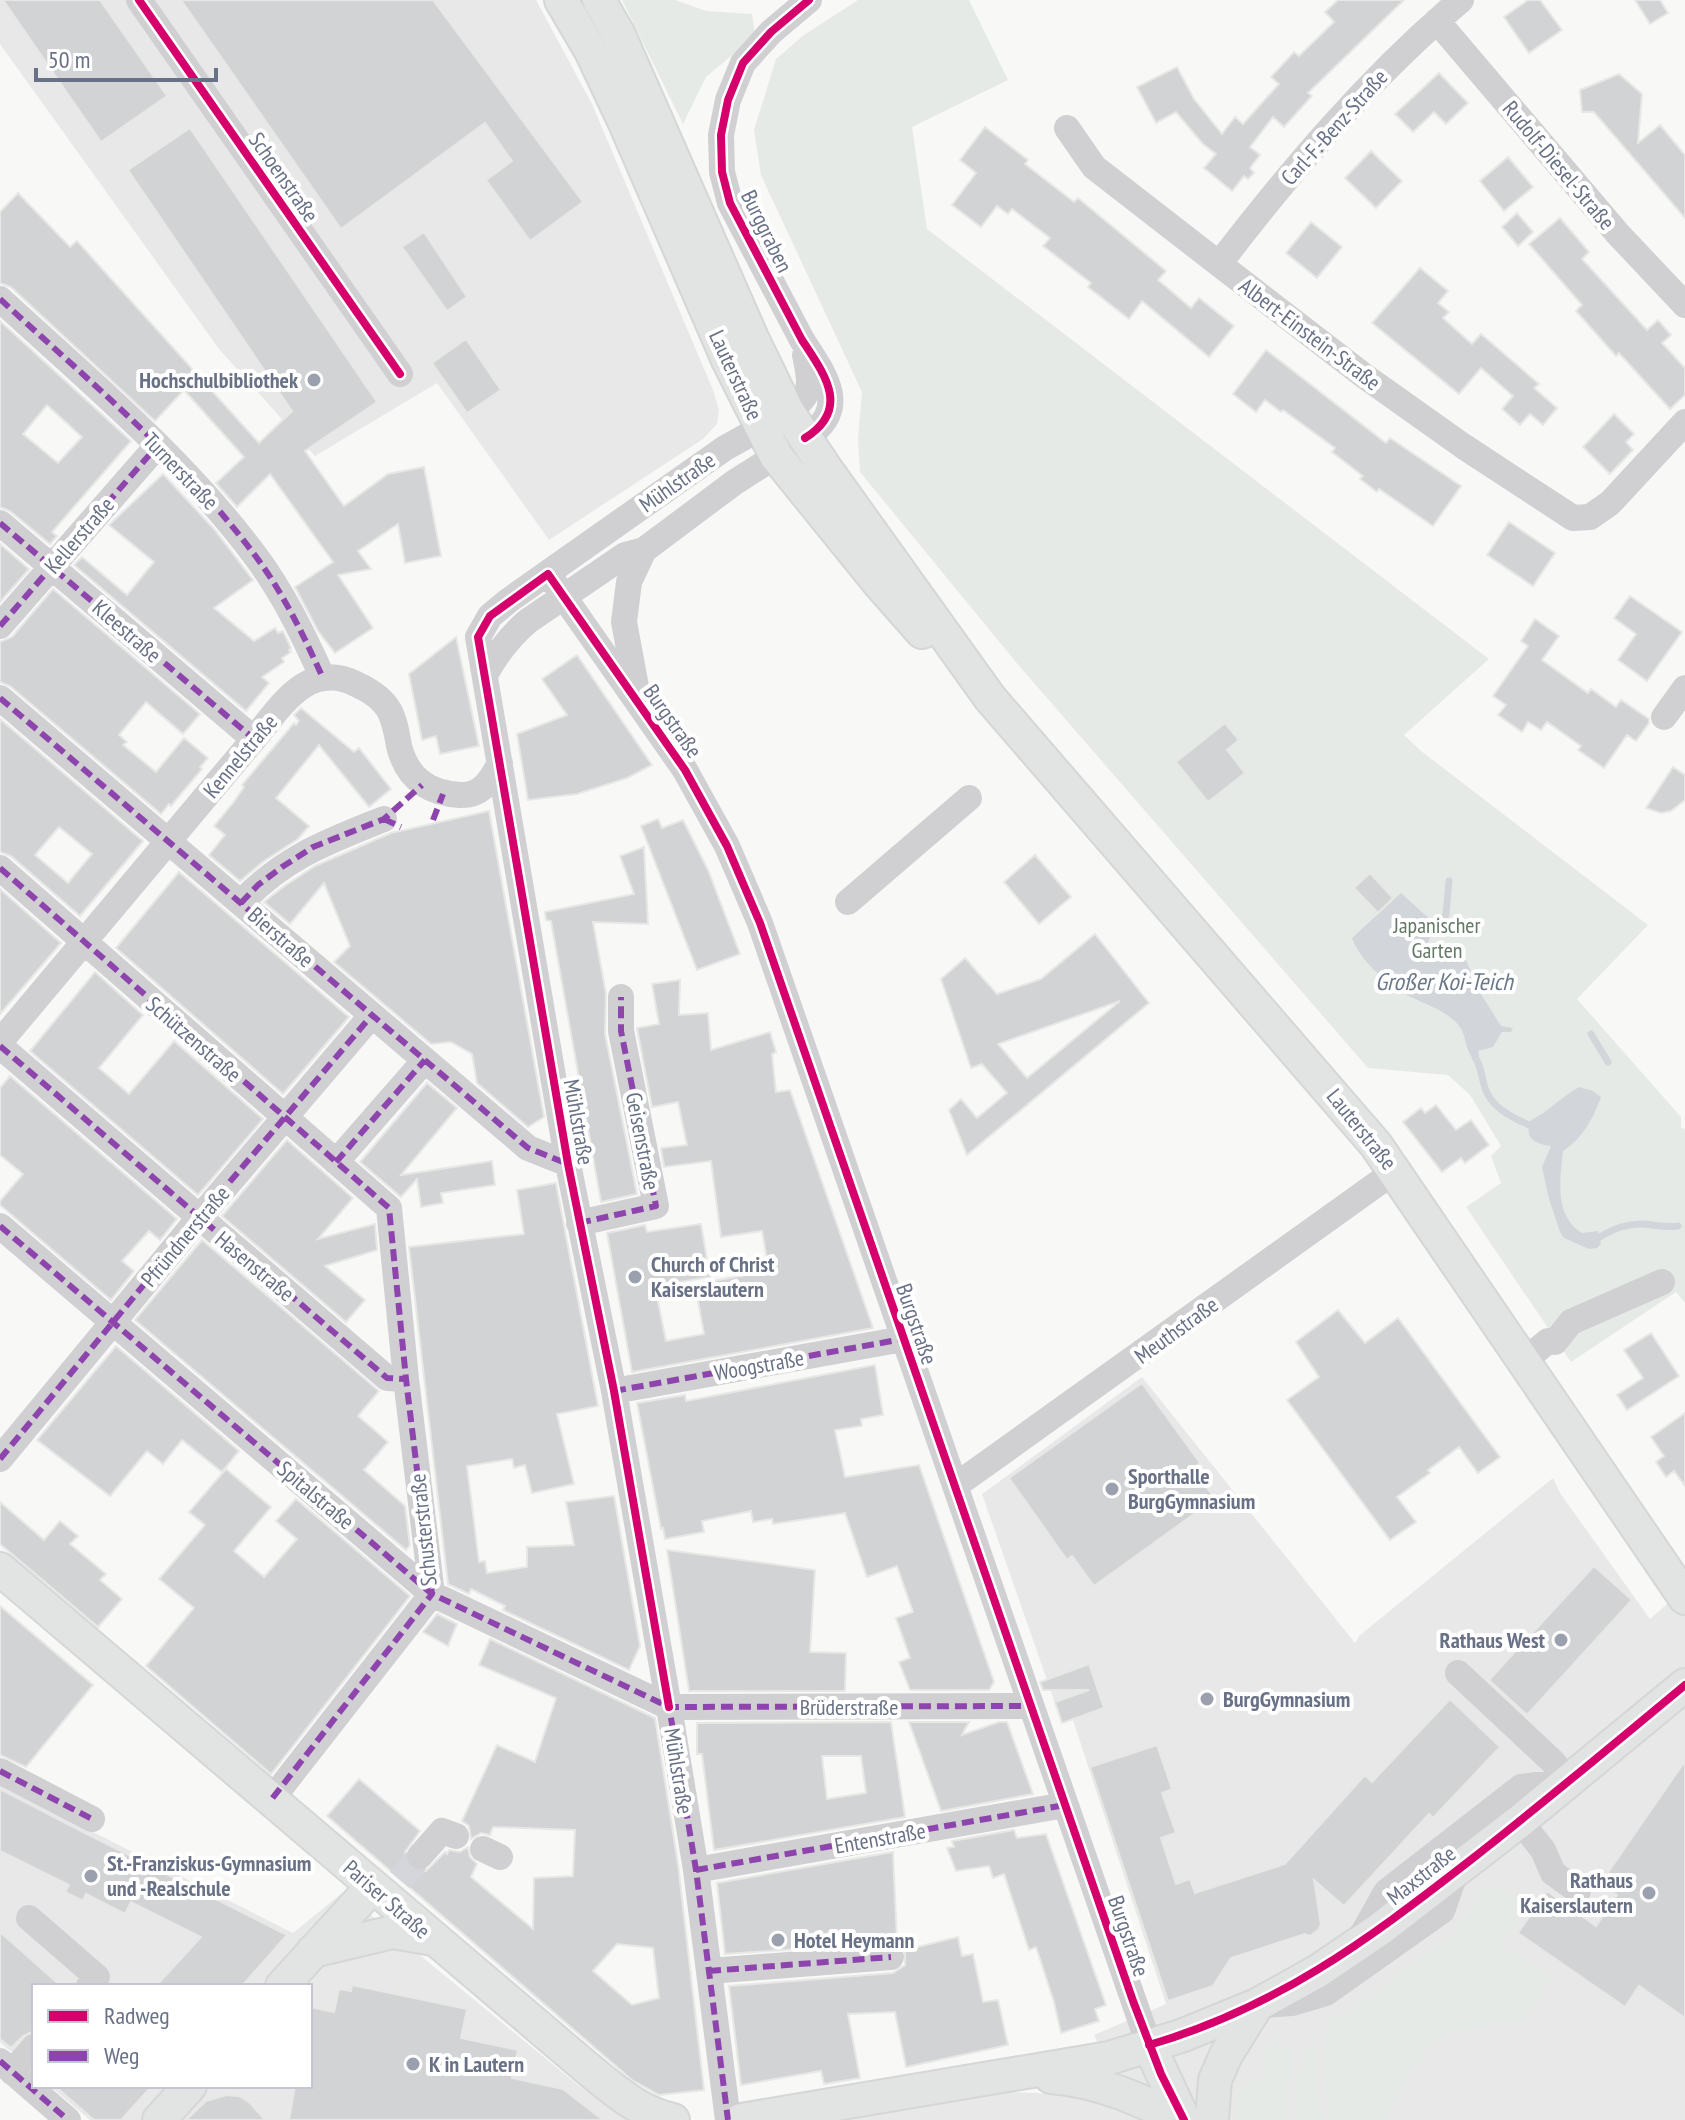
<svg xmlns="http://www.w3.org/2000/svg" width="1685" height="2120" viewBox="0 0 1685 2120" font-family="'PT Sans Narrow',sans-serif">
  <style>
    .built { fill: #e8e8e9 }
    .green { fill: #e6eae6 }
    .water { fill: #d2d6db }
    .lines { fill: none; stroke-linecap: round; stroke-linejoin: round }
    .stream { stroke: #d2d6db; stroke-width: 7 }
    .building { fill: #d2d3d4; stroke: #e7e7e6; stroke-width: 2; fill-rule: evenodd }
    .minor-tunnel { stroke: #d4d6db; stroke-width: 26; stroke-dasharray: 26 13; stroke-linecap: butt }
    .major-casing { stroke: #d5d6d6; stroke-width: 36 }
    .minor { stroke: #d0d0d2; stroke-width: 26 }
    .major { stroke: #e2e3e3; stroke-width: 32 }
    .quiet { stroke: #8e44ad; stroke-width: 6; stroke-dasharray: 12 6; stroke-linecap: butt }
    .cycleway-casing { stroke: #fff; stroke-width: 13 }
    .cycleway { stroke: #d6006c; stroke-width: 8 }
    .poi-dot { fill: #9ba0ae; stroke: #fff; stroke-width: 3 }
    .labels { text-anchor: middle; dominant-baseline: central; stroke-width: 8; stroke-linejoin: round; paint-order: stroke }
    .street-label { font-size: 22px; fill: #697186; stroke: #fff }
    .poi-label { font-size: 22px; font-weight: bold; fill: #697186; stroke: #fff; text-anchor: start }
    .park-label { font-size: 22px; fill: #647865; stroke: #fff }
    .water-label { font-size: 24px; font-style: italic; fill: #6a7888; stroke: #fff }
  </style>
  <rect width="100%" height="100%" fill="#f8f8f7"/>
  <path class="built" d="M0 0H536L592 104 713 390 719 410 717 424 703 439 549 540 437 383 315 456 219 349 0 44Z
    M1142 1377 1355 1643 1359 1636 1553 1478 1560 1493 1650 1619 1685 1588V2120H823L981 2091 1065 2094 1124 2104 1094 2035 1166 2004 1073 1720 1062 1723 982 1494Z
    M0 1785 293 1933 343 1892 578 2085 619 2113 635 2120H90L50 2086H310V1986H34V2072L0 2042Z"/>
  <path class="green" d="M622 0H675L706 11 752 14 755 36 706 77 683 124Z
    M858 0H969L1008 80 912 127 927 229 1489 659 1404 735 1421 751 1648 925 1577 999 1681 1117V1127L1685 1130V1303L1676 1292 1571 1362 1466 1207 1501 1183 1491 1156 1501 1146 1470 1095 1448 1075 1368 1068 1015 661 860 472 858 439 862 392 761 175 754 130 776 59 804 35Z
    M1492 1881 1529 1905 1503 1943 1553 1978 1520 2024C1500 2024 1451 2027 1436 2041 1412 2063 1398 2092 1385 2120H1330L1323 2078 1326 2023 1329 2024 1459 1928 1455 1923 1478 1903 1474 1894Z
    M1318 2028 1317 2084 1323 2120H1296C1290 2084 1301 2059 1318 2028Z
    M1278 2041 1289 2043C1298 2055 1283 2098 1288 2120H1234L1236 2087 1264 2075C1261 2059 1257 2044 1278 2041Z"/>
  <path class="water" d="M1401 893 1434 923 1438 933 1430 937 1427 946 1434 953 1443 952 1466 960 1481 994 1501 1026 1513 1028 1511 1032H1502L1493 1047 1478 1051 1479 1056H1471C1465 1047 1466 1036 1460 1027 1445 1008 1421 1004 1402 992 1382 979 1360 960 1352 938Z
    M1579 1087 1593 1091 1601 1097C1594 1117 1583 1138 1563 1151 1560 1180 1554 1215 1582 1233L1598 1231 1601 1244 1597 1248 1589 1249 1564 1238 1560 1232 1549 1199 1542 1167 1551 1146C1535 1144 1523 1138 1531 1120 1548 1112 1561 1097 1579 1087Z"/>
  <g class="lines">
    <path class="stream" d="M1442 924 1446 914 1449 881
      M1591 1034 1608 1062
      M1475 1057C1482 1068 1481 1076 1485 1088 1491 1107 1511 1117 1529 1125
      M1598 1238C1613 1229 1627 1223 1644 1224 1656 1225 1665 1228 1678 1226"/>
  </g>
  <path class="building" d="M3 0H100L167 96 101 142Z
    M181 0H433L583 202 530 241 486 180 512 161 485 123 341 229Z
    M1338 0H1404L1308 93 1312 96 1284 127 1273 117 1250 147 1260 155 1250 168 1254 173 1248 179 1244 176 1232 191 1204 168 1216 154 1203 144 1176 112 1156 123 1137 87 1177 67 1194 99 1222 134 1235 117 1243 124 1279 84 1271 77 1294 52 1299 56 1334 22 1325 12Z
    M1528 0H1540L1562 30 1529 53 1504 17Z
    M1635 0H1660L1668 13 1650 24Z
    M1439 73 1468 103 1446 124 1434 112 1413 132 1395 114Z
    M1619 74 1642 94 1638 143 1660 125 1685 155V218L1594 112H1582L1580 90Z
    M985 127 1028 160 1025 164 1074 202 1078 198 1166 271 1158 280 1191 308 1199 298 1234 326 1209 357 1142 301 1129 319 1088 287 1091 283 1043 246 1050 238 1012 209 1008 214 997 206 981 227 952 205 976 173 960 160Z
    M190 128 377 402 305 451 344 506 388 474 424 467 441 556 405 563 398 524 358 551 371 569 338 575 373 628 335 653 318 631 295 587 333 562 270 474 237 507 216 483 244 457 184 390 155 421 11 287 0 283V212L18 193 70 247 77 241 259 443 292 411 128 170Z
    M1371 151 1402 181 1376 208 1345 178Z
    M1508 157 1533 187 1504 211 1480 181Z
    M1517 213 1533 232 1518 246 1502 227Z
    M1560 218 1589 252 1582 259 1647 330 1658 320 1671 335 1662 343 1685 368V395L1670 409 1619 353 1616 356 1576 311 1582 305 1529 244Z
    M1311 222 1342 247 1317 278 1286 253Z
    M424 232 467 297 447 311 402 247Z
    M1420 268 1448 291 1438 303 1449 312 1443 318 1472 344 1481 334 1539 384 1534 388 1557 408 1543 425 1530 414 1520 425 1502 409 1513 396 1481 368 1459 394 1372 323Z
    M0 321 131 441 52 532 57 536 50 544 10 511 0 507ZM47 405 82 437 58 463 23 434Z
    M466 339 501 390 467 413 432 363Z
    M1266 350 1386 443 1390 438 1461 486 1433 526 1379 489 1377 492 1360 479 1363 476 1332 452 1335 448 1283 410 1281 412 1265 400 1256 412 1233 394Z
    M1614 414 1634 434 1626 442 1633 450 1610 474 1583 447Z
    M163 474 214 529 253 580 214 608 254 641 275 628 278 633 283 631 291 648 289 650 291 652 282 658 284 662 262 677 269 683 246 711 74 565 82 557 127 595 154 562 109 525Z
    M1509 522 1555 553 1533 586 1487 555Z
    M0 544 29 569 0 602Z
    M53 589 200 714 183 734 146 702 119 735 127 742 123 745 156 772 184 738 208 758 200 767 202 769 171 806 169 804 161 814 10 686 0 682V642L12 637Z
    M1630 596 1682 632 1647 681 1618 660 1636 634 1614 618Z
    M1535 619 1559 636 1542 660 1588 693 1591 689 1616 707 1621 700 1649 719V723L1636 741 1627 735 1604 768 1578 750 1581 746 1547 722 1541 730 1528 722 1522 732 1498 715 1506 705 1493 696 1528 646 1521 641Z
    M456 637 479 746 440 754 436 736 422 740 409 674Z
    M577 655 652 765 627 778 577 794 528 800 517 734 567 715 542 679Z
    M301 708 354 752 359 748 391 789 369 807 319 745 276 798 309 826 298 839 264 861 240 881 209 855 225 835 214 826 233 803 244 787 242 785 294 723 296 725 299 721 294 715Z
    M0 719 143 841 80 916 11 856 0 852ZM59 827 92 854 68 883 35 855Z
    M1225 723 1239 740 1227 750 1245 773 1208 802 1176 762Z
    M1673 767 1685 775V800L1671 811 1661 813 1646 808Z
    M489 811 544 1117 528 1127 477 1083 472 1054 451 1042 431 1044 334 962 350 946 324 883 290 924 264 902 283 887 315 866 391 833Z
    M658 819 662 828 683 820 708 870 740 954 697 970 641 826Z
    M644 847 648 924 593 922 606 994 605 1034 637 1194 601 1202 551 921 546 920 545 912 634 894 620 856Z
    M1035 855 1071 897 1039 924 1004 882Z
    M179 872 349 1017 283 1094 116 948Z
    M1370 873 1393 898 1378 913 1354 888Z
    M0 889 61 943 0 1014Z
    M1095 934 1149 1003 967 1155 949 1110 961 1099 977 1118 1007 1093 982 1064 971 1068 941 979 965 958 997 994 1041 979ZM1120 1001 1027 1078 998 1044Z
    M95 972 143 1015 99 1068 129 1094 174 1041 263 1119 198 1195 30 1051Z
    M680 980 679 1015 708 1013 711 1050 770 1032 776 1052 772 1054 776 1092 790 1090 873 1328 632 1372 607 1233 645 1225 647 1232 701 1224 710 1277 655 1286 666 1341 704 1334 695 1284 769 1271 762 1231 721 1237 711 1161 664 1167 661 1148 687 1145 678 1102 652 1107 637 1028 659 1024 652 984Z
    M10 1076 177 1219 160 1240 149 1231 122 1261 134 1271 111 1300 0 1205V1201L23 1174 0 1155V1088Z
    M427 1083 457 1108 401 1175 492 1161 495 1185 441 1193 443 1203 421 1207 417 1179 401 1197 360 1162Z
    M1436 1105 1456 1130 1471 1120 1489 1145 1465 1163 1461 1158 1442 1172 1403 1122 1421 1108 1425 1113Z
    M287 1140 353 1198 318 1239 375 1224 377 1250 325 1266 365 1300 346 1322 222 1216Z
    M556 1183 598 1406 557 1414 574 1484 532 1493 525 1465 514 1468 512 1459 467 1466 479 1562 485 1561 487 1573 527 1567V1547L574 1545 566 1502 614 1496 640 1646 629 1670 503 1610 505 1606 471 1589 469 1594 448 1584 409 1247 524 1234 517 1190Z
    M202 1240 379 1391 358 1416 388 1442 364 1470 405 1506 410 1545 406 1550 135 1320Z
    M1338 1310 1365 1343 1398 1318 1500 1457 1478 1473 1459 1447 1428 1470 1430 1473 1397 1497 1416 1522 1390 1540 1287 1400 1319 1377 1296 1342Z
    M1651 1333 1679 1376 1627 1410 1617 1395 1643 1378 1624 1350Z
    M116 1346 239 1451 222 1472 182 1440 163 1464 147 1451 110 1496 37 1440Z
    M875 1365 883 1415 861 1419 862 1426 835 1430 845 1477 919 1465 994 1682 989 1690H910L899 1662 910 1658 896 1618 913 1612 897 1566 867 1577 845 1513 773 1524 772 1519 753 1522 751 1511 702 1521 704 1532 665 1539 663 1528 661 1529 637 1403 685 1395 686 1401Z
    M1142 1383 1200 1463 1193 1468 1215 1499 1094 1586 1072 1556 1067 1560 1009 1478Z
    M1685 1413V1486L1674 1471 1666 1477 1656 1462 1664 1456 1651 1437Z
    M226 1469 271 1507 234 1551 264 1577 297 1539 276 1521 296 1499 410 1596 271 1774 146 1666 194 1608 159 1579 205 1525 189 1512Z
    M0 1502 44 1540 60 1521 78 1536 70 1544 106 1574 100 1580 122 1599 98 1627 0 1544Z
    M667 1550 815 1570 810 1652 846 1653 845 1691H689Z
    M1594 1566 1632 1600 1527 1715 1489 1680Z
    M0 1606 93 1685 26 1767 0 1755Z
    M437 1614 457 1624 448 1646 423 1632Z
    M490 1639 655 1718 678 1864 704 2090 659 2095 632 2080 327 1816 359 1779 420 1831 405 1852V1862L410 1868 418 1872 426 1871 445 1852 447 1854 449 1850 460 1852 468 1847 470 1857 477 1864 471 1877 533 1929 534 1878 573 1876 575 1830 493 1827 490 1835 481 1833 471 1839 469 1826 462 1821 497 1745 535 1762 556 1698 479 1665ZM617 1944 653 1948 659 1998 632 2005 593 1971Z
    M1089 1664 1104 1708 1062 1723 1055 1702 1089 1690H1043L1040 1682Z
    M1450 1699 1500 1747 1433 1818 1429 1814 1344 1906 1314 1880 1321 1925 1318 1930 1310 1936 1305 1934 1231 1958 1213 1986 1168 2001 1090 1767 1157 1745 1172 1789 1162 1793 1176 1833 1161 1838 1176 1884 1190 1879 1195 1893 1285 1864 1365 1775 1372 1782Z
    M891 1722 905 1817 714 1850 702 1754H697V1723ZM822 1756H861L866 1793 827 1799Z
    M909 1722H969L962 1735 999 1722H1007L1033 1794 941 1811Z
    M1685 1761V2018L1639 1986 1625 2007 1518 1933 1547 1891 1596 1926 1617 1895 1600 1884Z
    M0 1789 85 1833 287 1935 242 1986H156L201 1937 131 1902 125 1914 86 1894 83 1901 65 1892 69 1885 0 1851Z
    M1014 1830 1017 1838 1046 1834 1106 2005 1095 2009 1099 2021 1061 2033 1054 2002 1036 1947 1029 1950 1004 1874 993 1878 989 1866 956 1871 947 1848 954 1847 952 1841Z
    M893 1852 897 1942 725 1954 717 1883Z
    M0 1932 61 1986H34V2031L23 2036 11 2048 0 2039Z
    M958 1937 962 1956 973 1954 983 2002 998 2000 1008 2045 906 2067 895 2012 848 2014 860 2078 824 2084 821 2071 741 2085 729 1986 893 1973 905 1965V1950Z
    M352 1985 467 2009 461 2038 518 2050 512 2078 563 2089 603 2120H289L295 2086H310V2007L334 2012 339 1989 351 1991Z
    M55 2086H152L121 2120H94Z
    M227 2095 239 2096 250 2103 265 2120H186L206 2101Z"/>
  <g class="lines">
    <path class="minor-tunnel" d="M400 1880 420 1856"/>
    <defs>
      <path id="major" d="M561 0 591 51 624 121 728 360 776 456 878 582 922 632
        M599 0 619 35 752 338 788 412 826 469 990 698 1376 1145 1685 1598
        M0 1569 587 2068C614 2090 638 2112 673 2120
        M313 1951 393 1932 433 1939
        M282 1986 373 1886
        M1149 2045 1184 2120
        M1051 2077C1099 2081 1139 2099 1181 2120
        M159 2120 190 2086
        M741 2120 1109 2058 1181 2036 1257 2005 1318 1971 1380 1929 1520 1821 1685 1685
        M1212 2120 1215 2080 1226 2055 1257 2005"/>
    </defs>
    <use href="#major" class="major-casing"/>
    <path class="minor" d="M139 0 400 374
      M1437 21 1618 234 1685 305
      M1067 128 1094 167 1219 264 1363 375 1463 446 1573 518 1590 517 1610 503 1685 422
      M1219 264C1292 169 1369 78 1461 0
      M0 299C88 380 182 458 254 554 282 591 303 634 322 676
      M788 412C814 392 811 385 805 355
      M805 438C851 409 825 375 802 340L730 203 722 172 721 135 728 100 743 63 771 32 809 0
      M0 523 254 739
      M548 574 685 770 727 846 760 923 1149 2045
      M0 626 158 445
      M485 675C497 653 509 637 528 621L625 555 644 550
      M637 692 624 622 629 582 644 550 735 482 776 456
      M0 698 528 1148 568 1164
      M1664 717 1685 688
      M0 868 389 1208 406 1379 432 1594 271 1800
      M848 902 969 798
      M241 903C282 858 329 841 384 819
      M0 1042 254 739C281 706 308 660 356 684 369 690 382 698 389 710 395 721 397 734 399 746 407 778 428 793 460 795 482 796 491 780 500 763
      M0 1046 387 1378 406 1379
      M336 1162 425 1060
      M579 1223 656 1206 621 1031V997
      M0 1226 432 1594 669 1707 1030 1706
      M1524 1361 1548 1341 1555 1342 1571 1322 1662 1282
      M614 1391 903 1339
      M0 1459 199 1218 372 1015
      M955 1486 1395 1171
      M1458 1673 1552 1761 1569 1781
      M0 1771 92 1819
      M1520 1821 1543 1850 1553 1873 1578 1891
      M483 1849 500 1857
      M420 1856 442 1831 456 1836
      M696 1870 1065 1805
      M29 1918 97 1977 89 1986
      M1358 1942 1386 1892 1521 1787 1569 1781
      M709 1971 891 1957
      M1260 2005 1292 2003 1326 1993 1442 1911 1456 1871
      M0 2061 68 2120
      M12 2072 34 2047
      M728 2120 696 1870 669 1707 614 1391 568 1164 478 637 490 616 508 601 725 448 761 428"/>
    <use href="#major" class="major"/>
    <path class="quiet" d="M0 299C88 380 182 458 254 554 282 591 303 634 322 676
      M0 523 254 739
      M0 626 158 445
      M0 698 528 1148 568 1164
      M384 819 401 827
      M433 820 443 794
      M0 868 389 1208 406 1379 432 1594 271 1800
      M241 903 258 885 282 867 313 847 384 819 422 785
      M0 1046 387 1378 406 1379
      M336 1162 425 1060
      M579 1223 656 1206 621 1031V997
      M0 1226 432 1594 669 1707 1030 1706
      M614 1391 903 1339
      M0 1459 199 1218 372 1015
      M668 1700 696 1870 728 2120
      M0 1771 92 1819
      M696 1870 1065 1805
      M709 1971 891 1957
      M0 2061 68 2120"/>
    <defs>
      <path id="cycleway" d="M139 0 400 374
        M805 438C851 409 825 375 802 340L730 203 722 172 721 135 728 100 743 63 771 32 809 0
        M669 1707 614 1391 568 1164 478 637 490 616 548 574 685 770 727 846 760 923 1133 2001 1161 2074 1184 2120
        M1149 2045C1276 2008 1365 1942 1468 1862 1542 1804 1613 1745 1685 1685"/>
    </defs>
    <use href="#cycleway" class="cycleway-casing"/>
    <use href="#cycleway" class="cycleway"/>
  </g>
  <g class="poi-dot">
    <circle cx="314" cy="380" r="8"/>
    <circle cx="635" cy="1277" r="8"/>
    <circle cx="1112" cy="1489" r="8"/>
    <circle cx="1561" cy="1640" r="8"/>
    <circle cx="1207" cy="1699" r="8"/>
    <circle cx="91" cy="1876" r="8"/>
    <circle cx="1649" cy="1893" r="8"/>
    <circle cx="778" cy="1940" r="8"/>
    <circle cx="413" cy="2064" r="8"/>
  </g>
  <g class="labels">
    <g class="street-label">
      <text transform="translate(1334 127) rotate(-48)">Carl-F.-Benz-Straße</text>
      <text transform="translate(1559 165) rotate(50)">Rudolf-Diesel-Straße</text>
      <text transform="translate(284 177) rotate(55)">Schoenstraße</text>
      <text transform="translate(767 231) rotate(64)">Burggraben</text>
      <text transform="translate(1310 334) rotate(37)">Albert-Einstein-Straße</text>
      <text transform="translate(736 375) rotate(65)">Lauterstraße</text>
      <text transform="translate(181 471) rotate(46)">Turnerstraße</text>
      <text transform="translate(677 482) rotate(-35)">Mühlstraße</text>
      <text transform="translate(79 535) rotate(-49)">Kellerstraße</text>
      <text transform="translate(127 631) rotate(41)">Kleestraße</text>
      <text transform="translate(673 721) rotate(55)">Burgstraße</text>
      <text transform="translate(240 756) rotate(-50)">Kennelstraße</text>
      <text transform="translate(281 937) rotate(41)">Bierstraße</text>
      <text transform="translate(194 1039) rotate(41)">Schützenstraße</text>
      <text transform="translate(579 1122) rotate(80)">Mühlstraße</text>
      <text transform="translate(1362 1129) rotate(51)">Lauterstraße</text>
      <text transform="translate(643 1141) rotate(79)">Geisenstraße</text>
      <text transform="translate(185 1236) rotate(-50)">Pfründnerstraße</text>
      <text transform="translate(255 1266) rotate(40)">Hasenstraße</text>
      <text transform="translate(917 1324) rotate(71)">Burgstraße</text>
      <text transform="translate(1176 1330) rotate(-36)">Meuthstraße</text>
      <text transform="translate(759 1365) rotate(-10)">Woogstraße</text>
      <text transform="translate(316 1495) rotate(40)">Spitalstraße</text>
      <text transform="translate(423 1530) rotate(-96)">Schusterstraße</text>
      <text x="849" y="1707">Brüderstraße</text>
      <text transform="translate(679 1771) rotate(81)">Mühlstraße</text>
      <text transform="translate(880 1838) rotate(-10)">Entenstraße</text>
      <text transform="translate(1421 1875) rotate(-38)">Maxstraße</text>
      <text transform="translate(387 1899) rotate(41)">Pariser Straße</text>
      <text transform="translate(1129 1936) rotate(71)">Burgstraße</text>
    </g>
    <g class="poi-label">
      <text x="298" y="380" text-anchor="end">Hochschulbibliothek</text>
      <text x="651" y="1264">Church of Christ<tspan x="651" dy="25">Kaiserslautern</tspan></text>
      <text x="1128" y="1476">Sporthalle<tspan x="1128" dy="25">BurgGymnasium</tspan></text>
      <text x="1545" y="1640" text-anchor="end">Rathaus West</text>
      <text x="1223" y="1699">BurgGymnasium</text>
      <text x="107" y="1863">St.-Franziskus-Gymnasium<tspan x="107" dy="25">und -Realschule</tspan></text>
      <text x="1633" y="1880" text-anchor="end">Rathaus<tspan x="1633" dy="25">Kaiserslautern</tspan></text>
      <text x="794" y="1940">Hotel Heymann</text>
      <text x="429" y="2064">K in Lautern</text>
    </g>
    <g class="park-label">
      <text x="1437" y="925">Japanischer<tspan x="1437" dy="25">Garten</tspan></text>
    </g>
    <g class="water-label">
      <text x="1444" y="981">Großer Koi-Teich</text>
    </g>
  </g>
  <rect x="32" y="1984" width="280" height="104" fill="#ffffff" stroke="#c3c6cf" stroke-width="2"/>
  <rect x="48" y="2010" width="40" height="12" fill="#d6006c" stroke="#c3c6cf" stroke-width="2"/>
  <text x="104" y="2024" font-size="24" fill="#697186">Radweg</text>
  <rect x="48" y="2050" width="40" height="12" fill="#8e44ad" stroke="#c3c6cf" stroke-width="2"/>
  <text x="104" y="2064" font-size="24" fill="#697186">Weg</text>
  <path d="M36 68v12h180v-12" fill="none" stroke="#697186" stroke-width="4"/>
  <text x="48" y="68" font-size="24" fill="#697186" stroke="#ffffff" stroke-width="6" paint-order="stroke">50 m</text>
</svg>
